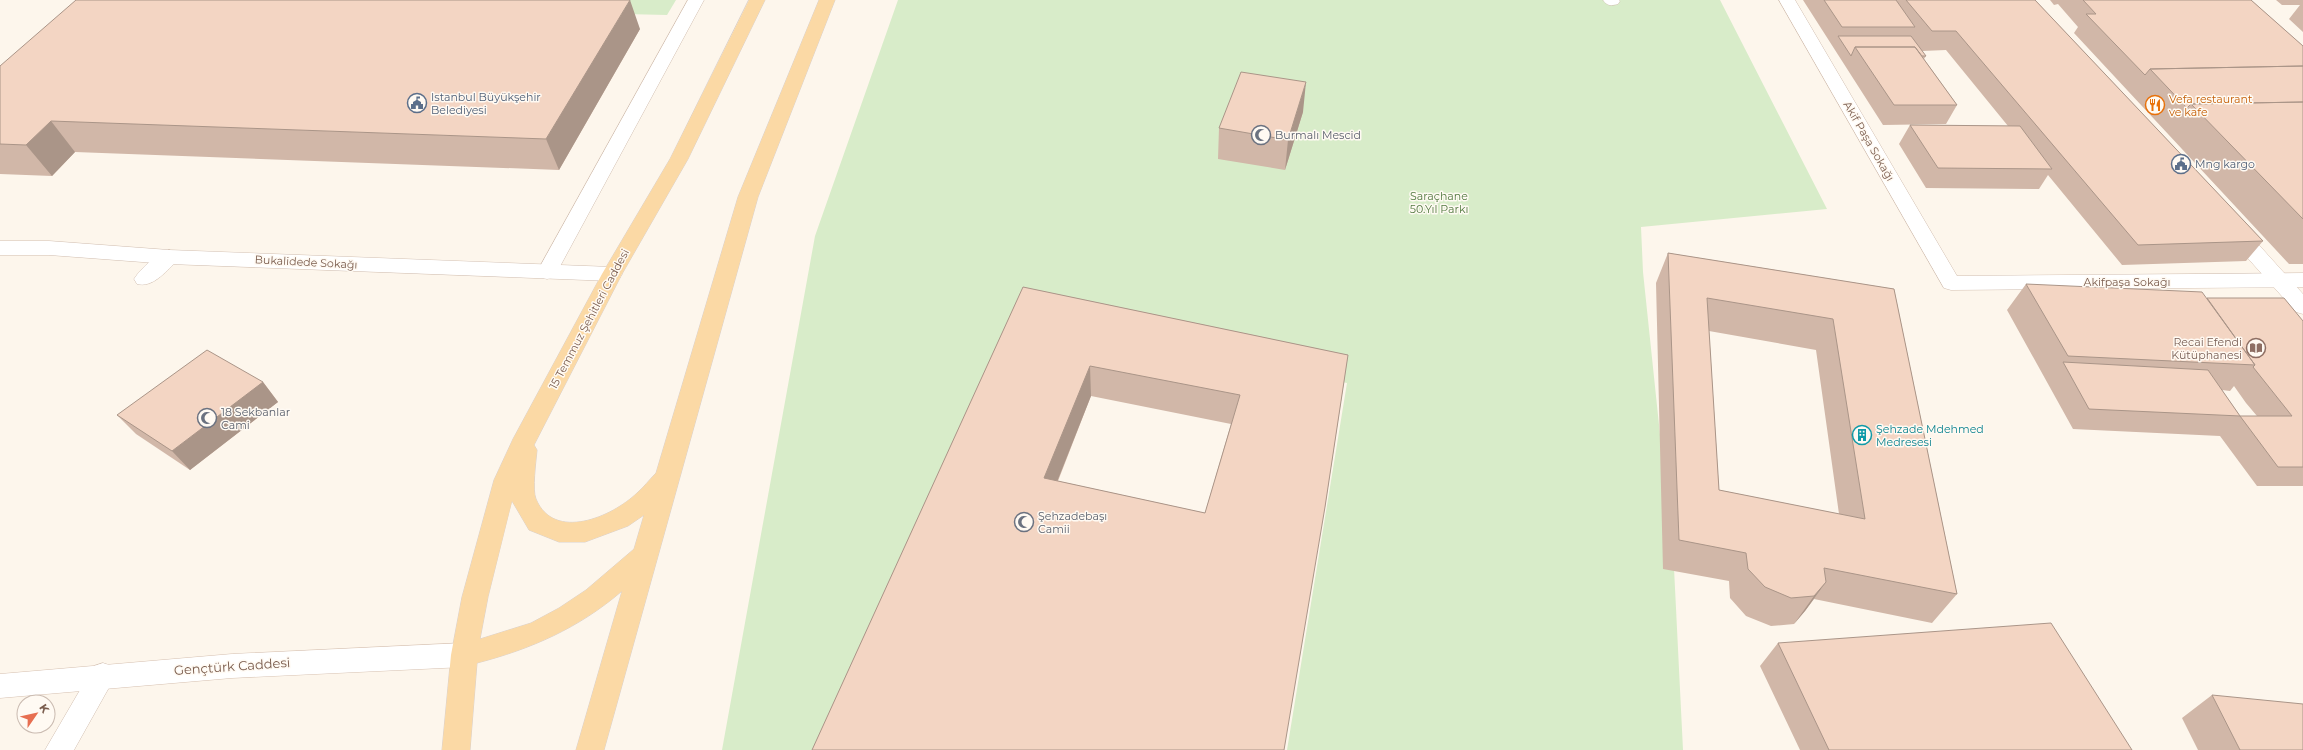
<svg xmlns="http://www.w3.org/2000/svg" width="2303" height="750" viewBox="0 0 2303 750" font-family="Montserrat,sans-serif">
  <style>
    .green { fill: #d8ecc9 }
    .lines { fill: none; stroke-linecap: round; stroke-linejoin: round }
    .lane-casing { stroke: #d1beb0; stroke-width: 1 }
    .street-casing { stroke: #d1beb0; stroke-width: 1 }
    .secondary-casing { stroke: #d6c0b0; stroke-width: 1 }
    .primary-casing { stroke: #dad1cd; stroke-width: 1 }
    .lane { fill: #fff; fill-rule: evenodd }
    .street { fill: #fff; fill-rule: evenodd }
    .secondary { fill: #fff; fill-rule: evenodd }
    .primary { fill: #fbd9a5; fill-rule: evenodd }
    .wall { fill: #d1b7a8; fill-rule: evenodd }
    .shaded-wall { fill: #aa9588 }
    .building { fill: #f3d5c3; stroke: #aa9588; fill-rule: evenodd }
    .labels { text-anchor: middle; dominant-baseline: central; stroke-width: 3; stroke-linejoin: round; paint-order: stroke }
    .service-label { font-size: 11px; fill: #4e5e75; stroke: #fffaf3; text-anchor: start }
    .food-label { font-size: 11px; fill: #c56008; stroke: #fffaf3; text-anchor: start }
    .worship-label { font-size: 11px; fill: #5b616d; stroke: #fffaf3; text-anchor: start }
    .street-label { font-size: 11px; fill: #7a5c4d; stroke: #fffaf3 }
    .park-label { font-size: 11px; fill: #537a41; stroke: #fffaf3 }
    .education-label { font-size: 11px; fill: #785e54; stroke: #fffaf3; text-anchor: end }
    .culture-label { font-size: 11px; fill: #0d838f; stroke: #fffaf3; text-anchor: start }
    .near-street-label { font-size: 13px; fill: #7a5c4d; stroke: #fffaf3 }
  </style>
  <rect width="100%" height="100%" fill="#fdf6ec"/>
  <path class="green" d="M589 0H676L667 15 581 13Z
    M898 0H1720L1827 209 1641 227 1643 272 1674 568 1683 750H1287L1347 383 1026 318 828 750H722L815 236Z"/>
  <g class="lines">
    <defs>
      <path id="lane" d="M688 0H704L557 272 554 277 547 279 540 277 537 272Z
        M169 250 176 252 179 257 176 262C165 272 153 288 137 284L134 279C141 268 157 254 169 250Z"/>
      <path id="street" d="M1603 0H1619L1620 1 1618 4C1611 6 1607 6 1603 0Z
        M1779 0H1795L1957 276 2303 273V287L1951 290 1944 288Z
        M0 241H49L169 250 612 267 619 269 622 274 619 279 612 281 169 264 49 255H0Z
        M103 663 112 666 116 675 74 750H45L94 666Z"/>
      <path id="secondary" d="M2234 223 2241 225 2303 294V314L2296 312 2227 235 2224 230 2227 225Z
        M464 643 473 647 477 655 473 663 464 667 232 678 0 698V674L232 654Z"/>
      <path id="primary" d="M749 0H765L688 159 622 274 534 445 537 450C536 461 532 490 536 499 554 542 612 517 637 493 644 487 649 480 656 473L738 197 819 0H835L758 197 604 750H576L622 591C579 628 531 649 477 663L470 750H442L451 655 462 597 494 480 513 439 602 274 670 159ZM512 501 529 530 559 542H585L628 526 644 515 634 549 586 590 559 608 531 623 480 639 488 597Z"/>
    </defs>
    <use href="#lane" class="lane-casing"/>
    <use href="#street" class="street-casing"/>
    <use href="#secondary" class="secondary-casing"/>
    <use href="#primary" class="primary-casing"/>
    <use href="#lane" class="lane"/>
    <use href="#street" class="street"/>
    <use href="#secondary" class="secondary"/>
    <use href="#primary" class="primary"/>
  </g>
  <path class="wall" d="M1803 0H2035L2263 241 2246 261 2122 265 2048 175 2039 189 1926 188 1899 144 1910 125 2008 126 1946 50 1922 51 1926 56 1924 59 1957 105 1946 124 1883 125Z
    M2050 0H2251L2303 46V264H2289L2074 33 2078 27 2058 4 2054 5Z
    M2276 0H2303V32L2289 19 2300 5H2282Z
    M640 29 559 170 75 152 52 176 0 174V66Z
    M1303 112 1285 170 1218 159 1219 128Z
    M1668 253 1894 289 1957 594 1932 623 1814 599 1805 611 1794 624 1771 626 1746 616 1730 598 1729 581 1663 569 1656 283ZM1709 331 1816 350 1839 514 1719 490Z
    M2026 284 2207 298 2303 321V486H2257L2220 436 2073 429 2007 310ZM2234 386 2246 403 2257 416H2240L2222 390 2230 391Z
    M1023 287 1348 355 1325 507 812 750ZM1091 396 1231 424 1205 513 1058 481Z
    M263 382 278 402 190 470 136 434 117 415Z
    M1778 643 2132 750H1800L1760 666Z
    M2212 695 2303 750H2198L2182 718Z"/>
  <path class="shaded-wall" d="M630 0 640 29 559 170 546 139Z
    M1306 82 1303 112 1285 170 1288 140Z
    M51 121 75 152 52 176 26 145Z
    M1090 366 1091 396 1047 507 1044 478Z
    M263 382 278 402 190 470 172 451Z
    M1826 582 1805 611 1794 624 1814 596Z"/>
  <path class="building" d="M76 0H630L546 139 51 121 26 145 0 144V66Z
    M1824 0H1896L1915 27H1842Z
    M1906 0H2035L2263 241 2138 245 1956 31H1932Z
    M2083 0H2251L2303 46V66L2150 69 2145 75 2086 14H2096Z
    M1838 36H1911L1926 56H1922L1915 47H1855L1851 56Z
    M1855 47H1915L1957 105H1894Z
    M2303 66V102L2191 104 2187 108 2150 69Z
    M1241 72 1306 82 1288 140 1219 128Z
    M2303 102V219L2191 104Z
    M1910 125 2020 126 2052 169 1938 168Z
    M1668 253 1894 289 1957 594 1824 568 1826 582 1814 596 1791 598 1765 587 1748 569 1746 553 1679 540ZM1707 298 1833 319 1865 519 1719 490Z
    M2026 284 2202 292 2255 365 2068 356Z
    M1023 287 1348 355 1325 507 1284 750H812ZM1090 366 1240 395 1205 513 1044 478Z
    M2207 298H2284L2303 321V467H2278L2240 416H2292L2253 367 2255 365Z
    M207 350 263 382 172 451 117 415Z
    M2063 362 2208 370 2240 416 2089 409Z
    M2051 623 2132 750H1829L1778 643Z
    M2212 695 2303 704V750H2240Z"/>
  <defs>
    <symbol id="civic-ring" viewBox="-11 -11 22 22"><circle r="9.5" fill="#fffaf3" stroke="#5c6f8a" stroke-width="1.5"/><path d="M-.6-6.5H3V-4.5H.6V-3L4-1V1h2V6H-6V1h2V-1L-.6-3ZM-1.2 2.5V6h2.4V2.5Z" fill="#5c6f8a"/></symbol>
    <symbol id="restaurant-ring" viewBox="-11 -11 22 22"><circle r="9.5" fill="#fffaf3" stroke="#e8710a" stroke-width="1.5"/><path d="M-5-6h1v4h1v-4h1v4h1v-4h1v5L-1.5 .5V6h-2V.5L-5-1ZM5-6V6H3V1.5H1.5Q1.5-4 5-6Z" fill="#e8710a"/></symbol>
    <symbol id="mosque-ring" viewBox="-11 -11 22 22"><circle r="9.5" fill="#fffaf3" stroke="#6b7280" stroke-width="1.5"/><path d="M3.5-4.9A6 6 0 1 0 3.5 4.9A5 5 0 1 1 3.5-4.9Z" fill="#6b7280"/></symbol>
    <symbol id="library-ring" viewBox="-11 -11 22 22"><circle r="9.5" fill="#fffaf3" stroke="#8d6e63" stroke-width="1.5"/><path d="M-6-4Q-3-5.5-.7-3.5V5Q-3 3-6 4ZM6-4Q3-5.5 .7-3.5V5Q3 3 6 4Z" fill="#8d6e63"/></symbol>
    <symbol id="building-ring" viewBox="-11 -11 22 22"><circle r="9.5" fill="#fffaf3" stroke="#0f9aa8" stroke-width="1.5"/><path d="M-4-6H4V6H1V3H-1V6H-4ZM-2.5-4.3h1.7v1.8h-1.7ZM.8-4.3h1.7v1.8H.8ZM-2.5-1h1.7V.8h-1.7ZM.8-1h1.7V.8H.8Z" fill="#0f9aa8"/></symbol>
  </defs>
  <g fill-rule="evenodd">
    <use href="#civic-ring" x="406" y="92" width="22" height="22"/>
    <use href="#restaurant-ring" x="2144" y="94" width="22" height="22"/>
    <use href="#mosque-ring" x="1250" y="124" width="22" height="22"/>
    <use href="#civic-ring" x="2170" y="153" width="22" height="22"/>
    <use href="#library-ring" x="2245" y="337" width="22" height="22"/>
    <use href="#mosque-ring" x="196" y="407" width="22" height="22"/>
    <use href="#building-ring" x="1851" y="424" width="22" height="22"/>
    <use href="#mosque-ring" x="1013" y="511" width="22" height="22"/>
  </g>
  <g class="labels">
    <g class="service-label">
      <text x="431" y="97">Istanbul Büyükşehir<tspan x="431" dy="13">Belediyesi</tspan></text>
      <text x="2195" y="164">Mng kargo</text>
    </g>
    <g class="food-label">
      <text x="2169" y="99">Vefa restaurant<tspan x="2169" dy="13">ve kafe</tspan></text>
    </g>
    <g class="worship-label">
      <text x="1275" y="135">Burmalı Mescid</text>
      <text x="221" y="412">18 Sekbanlar<tspan x="221" dy="13">Cami</tspan></text>
      <text x="1038" y="516">Şehzadebaşı<tspan x="1038" dy="13">Camii</tspan></text>
    </g>
    <g class="street-label">
      <text transform="translate(1869 141) rotate(60)">Akif Paşa Sokağı</text>
      <text transform="translate(306 262) rotate(3)">Bukalidede Sokağı</text>
      <text x="2127" y="282">Akifpaşa Sokağı</text>
      <text transform="translate(589 319) rotate(-62)">15 Temmuz Şehitleri Caddesi</text>
    </g>
    <g class="park-label">
      <text x="1439" y="196">Saraçhane<tspan x="1439" dy="13">50.Yıl Parkı</tspan></text>
    </g>
    <g class="education-label">
      <text x="2242" y="342">Recai Efendi<tspan x="2242" dy="13">Kütüphanesi</tspan></text>
    </g>
    <g class="culture-label">
      <text x="1876" y="429">Şehzade Mdehmed<tspan x="1876" dy="13">Medresesi</tspan></text>
    </g>
    <g class="near-street-label">
      <text transform="translate(232 666) rotate(-4)">Gençtürk Caddesi</text>
    </g>
  </g>
  <g transform="translate(36 714) rotate(56)"><circle r="19" fill="#fffaf3" stroke="#cabbb1"/>
  <path d="M0-3L7 15L0 10L-7 15Z" fill="#e76f51"/>
  <text y="-6" font-size="11" font-weight="bold" text-anchor="middle" fill="#7a5c4d">K</text>
  </g>
</svg>
